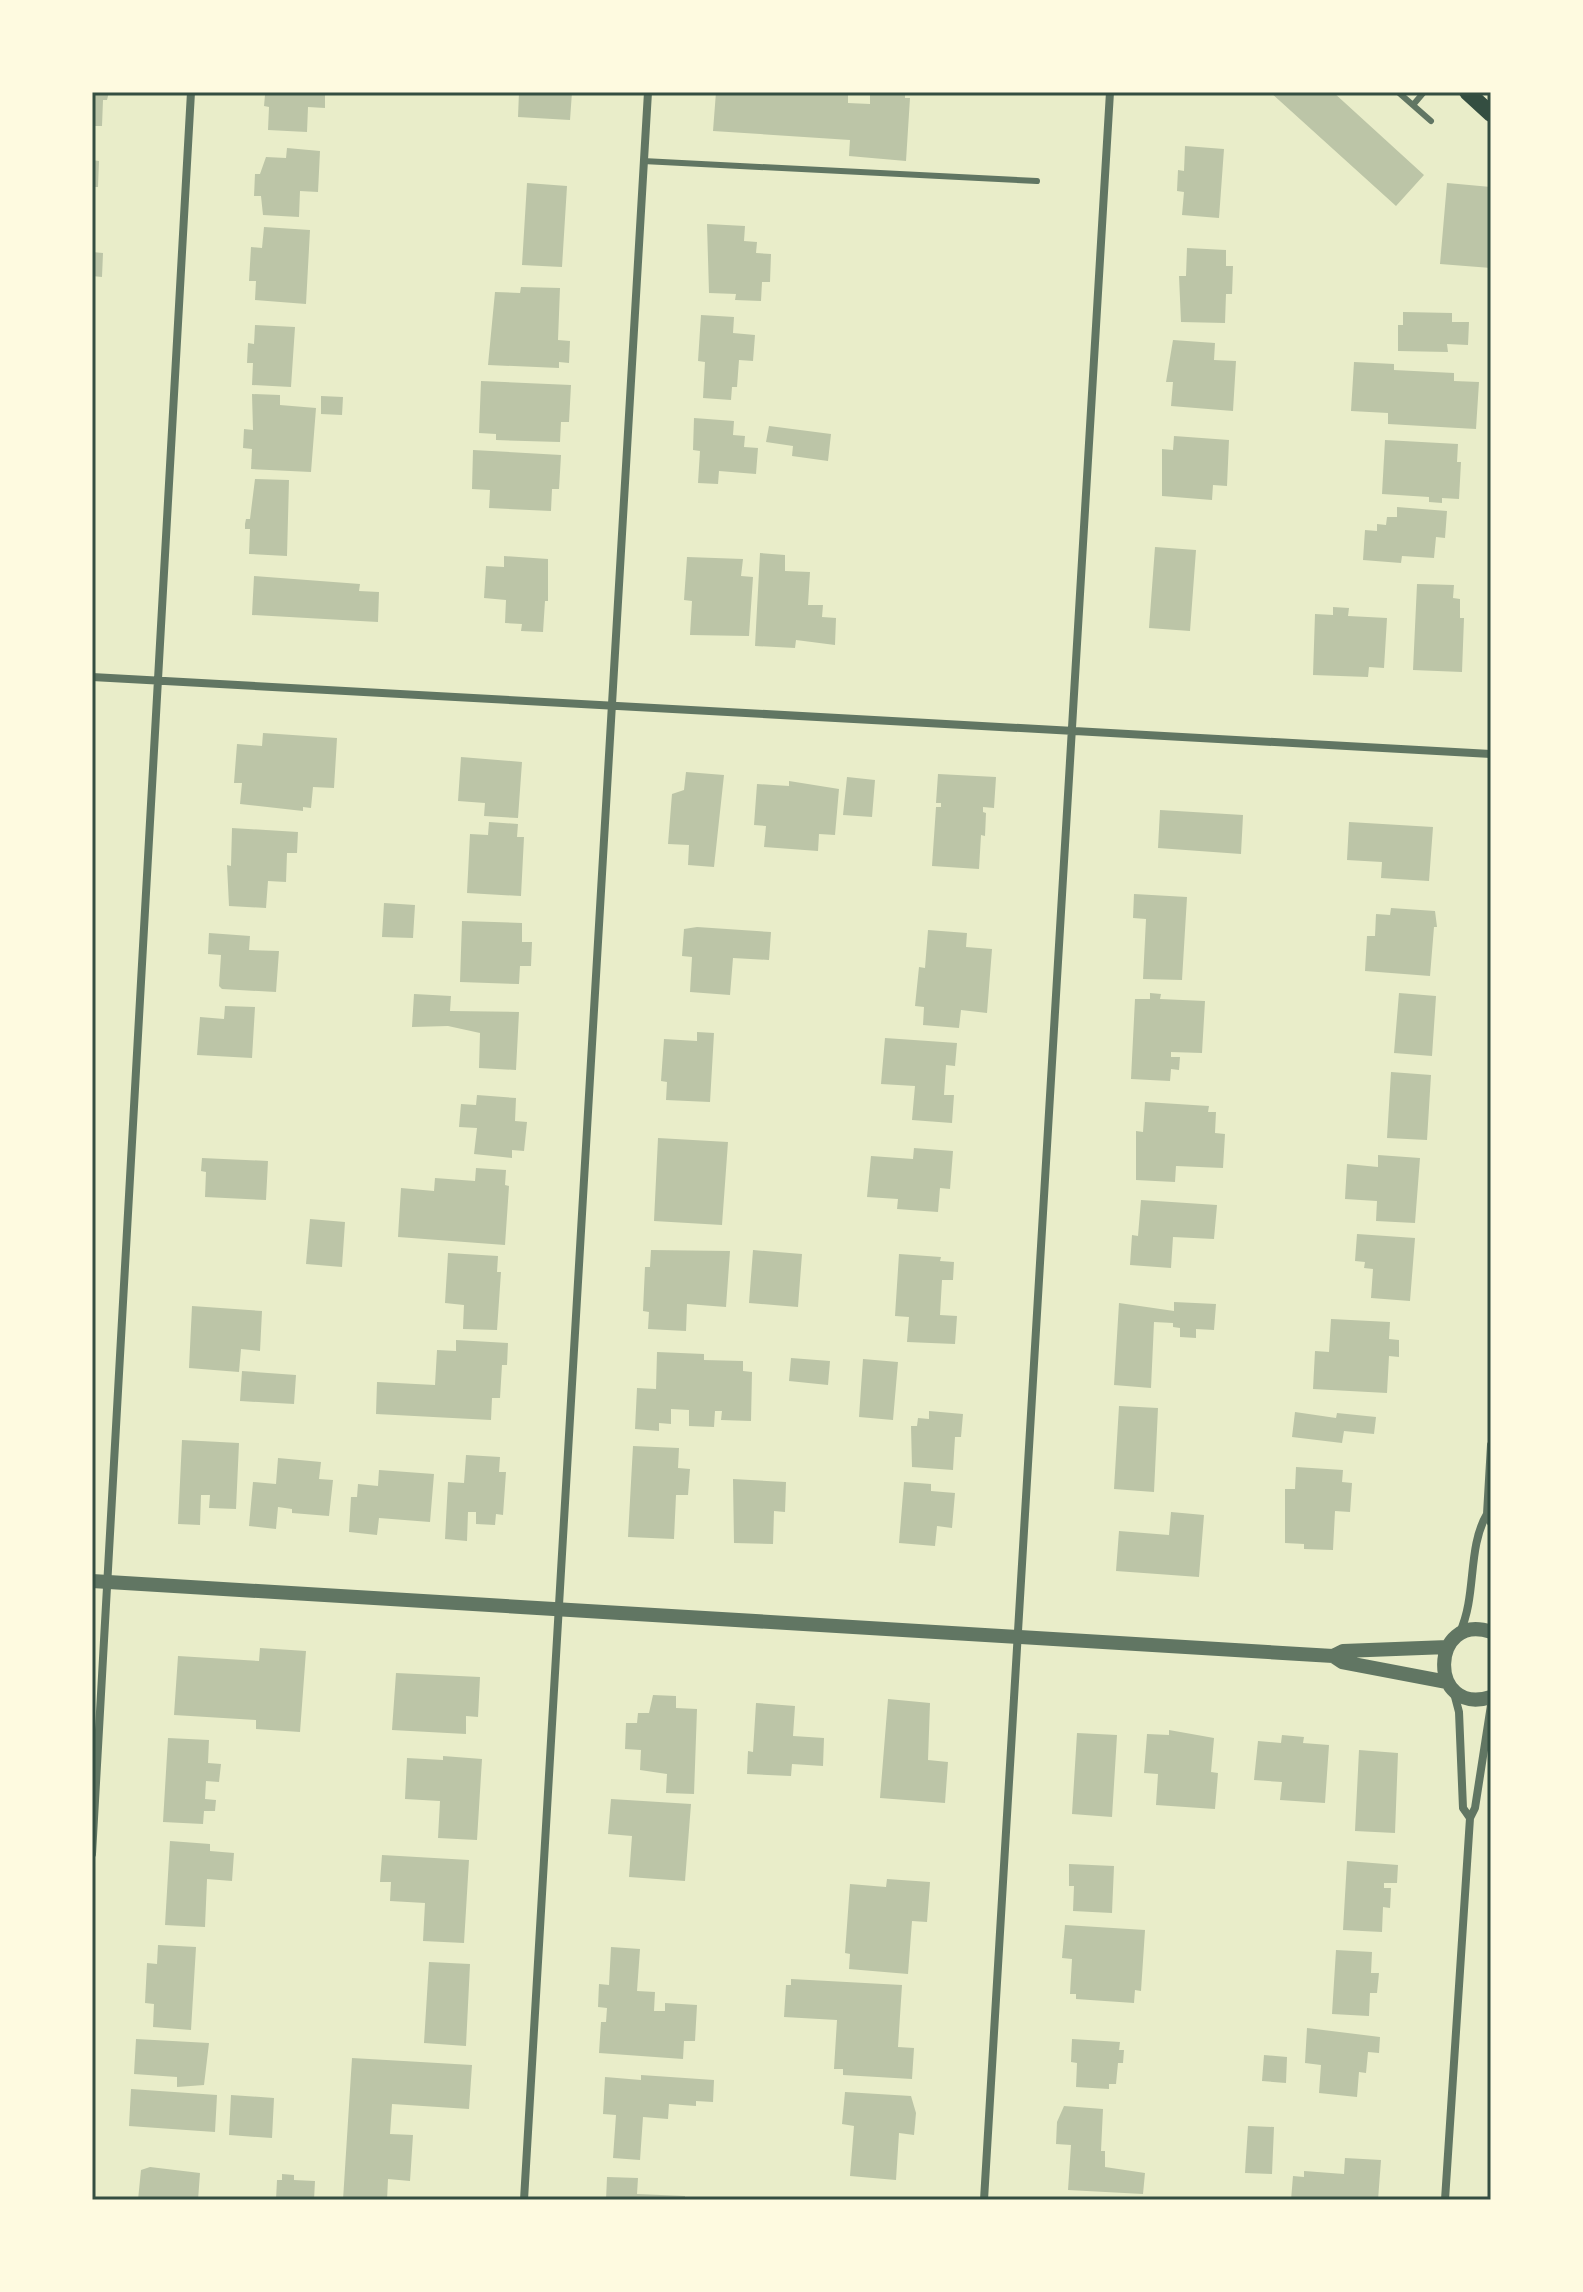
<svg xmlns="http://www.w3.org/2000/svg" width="1583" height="2292" viewBox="0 0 1583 2292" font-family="Commissioner,sans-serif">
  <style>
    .building { fill: #bcc5a7 }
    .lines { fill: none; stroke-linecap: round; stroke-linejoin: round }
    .service { stroke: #617663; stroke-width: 6 }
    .minor { stroke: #617663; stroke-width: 8 }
    .tertiary { stroke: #617663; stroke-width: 14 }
    .secondary { stroke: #344e41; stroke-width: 16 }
    .neatline { fill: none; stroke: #344e41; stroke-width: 3 }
  </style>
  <rect width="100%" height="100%" fill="#e9edc9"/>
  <path class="building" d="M92 92H109L107 100H103L102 126H92Z
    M271 92H325V108L308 107 307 132 268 130 269 107 264 106 265 95Z
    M519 92H572L570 120 518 117Z
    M716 92H848V103L870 104V92H905V98H910L906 161 849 156 850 140 713 131Z
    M1270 92H1333L1424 175 1396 206Z
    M1185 146 1224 149 1219 218 1182 215 1184 192 1177 191 1178 170 1184 171Z
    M287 148 320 151 318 192 300 191 299 217 263 215 261 196H254L255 174H260L266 157 286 158Z
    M92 160 99 161 98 187H92Z
    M527 183 567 186 562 267 522 265Z
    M1447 183 1491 187V268L1440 264Z
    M707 224 745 226 744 241 757 242 756 253 771 254 770 282H762L761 301 735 300 736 294 709 293Z
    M264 227 310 230 306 304 255 300 256 281H249L251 247 262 248Z
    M1187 248 1226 250V266H1233L1232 294H1226L1225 323 1181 322 1179 276H1186Z
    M92 252 103 253 102 277 92 276Z
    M521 287 560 288 558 340 570 341 569 363 559 362V368L488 365 495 292 520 293Z
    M1403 312 1452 313V322H1469L1468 345 1447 344 1448 352 1398 351V325H1403Z
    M701 315 734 317 733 333 755 335 753 361 739 360 737 387H732L731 400 703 398 705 362 698 361Z
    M255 325 295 327 291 387 252 385 253 363H247L248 343 254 344Z
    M1173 340 1215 343 1214 360 1236 361 1233 411 1171 406 1173 382H1166Z
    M1354 362 1394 364V370L1454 373V381L1479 382 1476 429 1388 424V413L1351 411Z
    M481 381 571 385 569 422H561L560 442 496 440V434L479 433Z
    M252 394 280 395V405L316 408 311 472 251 469 252 449 243 448 244 429 253 430Z
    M321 396 343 397 342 415 321 414Z
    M694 418 734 421 733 435 745 436 744 447 758 448 756 474 719 471 718 484 698 483 700 451 693 450Z
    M769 426 831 434 828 461 792 456 793 446 766 442Z
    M1174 436 1229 440 1227 486 1213 485 1212 500 1162 496V449L1173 450Z
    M1385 440 1458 444 1457 462H1461L1459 499 1442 498V503L1429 502V497L1382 494Z
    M473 450 561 455 559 489H552L551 511 489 508 490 490 472 489Z
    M255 479 289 480 287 556 249 554 250 529H245V524L246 519H250Z
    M1397 507 1447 511 1445 538 1436 537 1434 558 1402 556 1401 563 1363 560 1365 530 1377 531V524L1386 525 1387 517H1397Z
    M1155 547 1196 550 1190 631 1149 628Z
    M760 553 785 555V571L810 572 808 605H823L822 617 836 618 835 645 796 640 795 648 755 646Z
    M504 556 548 559V601H545L543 632 521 631 522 624 505 623 506 600 484 598 486 566 504 567Z
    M687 557 743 559 741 576 753 577 749 636 690 635 692 601 684 600Z
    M254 576 360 584 359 591 379 592 378 622 252 615Z
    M1417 584 1454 585 1453 598 1460 599V618H1464L1462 672 1413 670Z
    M1333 607 1349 608 1348 616 1387 618 1384 668 1369 667 1368 677 1313 675 1315 614 1333 615Z
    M263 733 337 738 334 788 313 787 311 808 303 807V811L240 804 242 783H234L237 744 262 746Z
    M461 757 522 762 518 818 484 816 485 803 458 801Z
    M686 772 724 775 714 867 688 865 689 845 668 844 672 794 684 790Z
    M938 774 996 777 994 808 983 807V812L986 813 985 836 981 835 979 869 932 866 936 807H941V803H936Z
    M847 777 875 780 872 817 843 815Z
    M789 781 839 789 835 835 819 834 818 851 764 847 766 826 754 825 757 784 789 786Z
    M1160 810 1243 815 1241 854 1158 848Z
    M489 822 518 824 517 837H524L521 896 467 893 470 834 488 835Z
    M1349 822 1433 827 1429 881 1381 878 1382 862 1347 860Z
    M232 828 298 832 297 853H287L286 882 268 881 266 908 229 906 227 865 231 866Z
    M1134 894 1187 897 1182 980 1143 979 1146 919 1133 918Z
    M384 903 415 905 413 938 382 937Z
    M1391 908 1435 911 1437 927H1434L1430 976 1365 971 1367 936H1375L1376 914 1390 915Z
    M462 921 522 923V942H532L531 966H520L519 984 460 982Z
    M697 927 771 932 769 960 733 958 730 995 690 992 692 957 682 956 684 929Z
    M928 930 967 933 966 947 992 949 987 1013 961 1010 959 1028 923 1025 924 1007 915 1006 919 967 925 968Z
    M209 933 250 936 249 950 279 951 276 992 222 989 219 986 221 955 208 954Z
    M1150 993 1161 994 1160 999 1205 1001 1202 1053 1171 1052V1057H1180L1179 1070 1171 1069 1170 1081 1131 1079 1135 999H1150Z
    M1399 993 1436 996 1432 1056 1394 1053Z
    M414 994 451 996 450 1011 519 1012 516 1070 479 1068 480 1033 448 1026 412 1027Z
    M225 1006 255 1007 252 1058 197 1055 200 1017 224 1019Z
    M697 1032 714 1033 710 1102 666 1100 667 1082 661 1081 664 1039 697 1041Z
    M885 1038 957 1043 955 1066 946 1065 944 1095H954L952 1123 912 1120 915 1086 881 1084Z
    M1391 1072 1431 1075 1427 1140 1387 1138Z
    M477 1095 516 1098 515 1121 527 1122 524 1151 512 1150V1158L474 1154 477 1128 459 1127 461 1104 476 1105Z
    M1145 1102 1209 1106 1208 1112H1216L1215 1133 1225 1134 1223 1168 1176 1166 1175 1182 1136 1180V1131L1143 1132Z
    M658 1138 728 1142 722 1225 654 1221Z
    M914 1148 953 1151 950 1189 940 1188 938 1212 897 1209 898 1199 867 1197 871 1156 913 1159Z
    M1378 1155 1420 1158 1415 1223 1376 1221 1377 1201 1345 1199 1347 1164 1378 1167Z
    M202 1158 268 1161 266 1200 205 1197 206 1172 201 1171Z
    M476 1168 506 1170 505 1185 509 1186 505 1245 398 1237 401 1188 434 1191 435 1178 475 1181Z
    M1141 1200 1217 1205 1214 1239 1173 1237 1171 1268 1130 1265 1132 1235 1138 1236Z
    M310 1219 345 1222 342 1267 306 1264Z
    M1357 1234 1415 1238 1410 1301 1371 1298 1373 1269 1364 1268 1365 1262 1355 1261Z
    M651 1250 730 1251 726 1307 687 1304 686 1331 648 1329 649 1312 643 1311 645 1267H650Z
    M753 1250 802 1254 798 1307 749 1303Z
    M448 1253 498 1256 497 1272H501L497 1330 463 1329 464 1305 445 1303Z
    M899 1254 941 1257 940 1261 954 1262 953 1280H942L940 1315 957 1316 955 1344 907 1342 909 1317 895 1316Z
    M1174 1302 1216 1304 1214 1330 1196 1329V1338L1180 1337V1328L1173 1327V1323L1154 1322 1151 1388 1114 1385 1119 1303 1174 1311Z
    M192 1306 262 1311 260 1351 241 1349 239 1372 189 1368Z
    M1331 1319 1390 1322 1389 1339 1399 1340V1357L1389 1356 1387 1393 1313 1389 1315 1351 1329 1352Z
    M456 1340 508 1343 507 1365H502L500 1398H492L491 1420 376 1414 377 1382 435 1385 437 1350 456 1351Z
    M657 1352 704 1354V1360L743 1361V1371L752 1372 751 1421 721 1420 722 1411H715L714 1427 689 1426V1410L671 1409V1424L659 1423V1431L635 1429 637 1388 656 1389Z
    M791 1358 830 1361 828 1385 789 1381Z
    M863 1359 898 1362 893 1420 859 1417Z
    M242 1371 296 1375 294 1404 240 1401Z
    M1119 1406 1158 1408 1154 1492 1114 1489Z
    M929 1411 963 1414 961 1437H955L953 1470 912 1467 911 1426H917L918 1418 929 1419Z
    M1295 1412 1336 1418 1337 1413 1376 1417 1374 1434 1344 1431 1342 1443 1292 1437Z
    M182 1440 239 1443 236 1509 209 1508 210 1495H201L200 1525 178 1524Z
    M633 1446 679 1448 678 1468 690 1469 688 1495H676L674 1539 628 1537Z
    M466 1455 500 1457 499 1472H506L503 1515 496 1514 495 1525 476 1524V1512H468L467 1541 445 1539 448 1482 464 1483Z
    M278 1458 321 1462 319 1479 333 1480 329 1516 292 1513V1509L278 1507 276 1529 249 1526 253 1482 276 1484Z
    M1296 1467 1343 1470 1342 1482 1352 1483 1350 1512 1335 1511 1333 1550 1304 1549V1544L1285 1543V1489H1295Z
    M379 1470 434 1474 430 1522 379 1518 377 1535 349 1532 351 1497H357L358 1484 378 1486Z
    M733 1479 786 1482 785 1512 774 1511 773 1544 734 1543Z
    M904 1482 931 1484V1491L955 1493 952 1528 937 1526 935 1546 899 1543Z
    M1171 1512 1204 1515 1199 1577 1116 1571 1119 1531 1169 1535Z
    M260 1648 306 1651 300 1732 256 1729V1720L174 1715 178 1656 259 1661Z
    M396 1673 480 1677 478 1717 466 1716V1734L392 1730Z
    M653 1695 676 1696V1708L697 1709 694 1794 666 1793 667 1774 640 1770 641 1750 625 1749 626 1723H637L638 1713H649Z
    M888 1699 930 1703 928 1760 948 1762 945 1803 880 1798Z
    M756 1703 795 1706 793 1736 824 1738 823 1766 792 1764 791 1776 747 1774 748 1751 753 1752Z
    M1169 1730 1214 1738 1211 1772 1218 1773 1215 1809 1156 1805 1158 1774 1144 1773 1147 1734 1169 1735Z
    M1077 1733 1117 1735 1112 1817 1072 1814Z
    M1282 1735 1304 1737 1303 1743 1329 1745 1325 1803 1280 1800 1282 1782 1254 1780 1258 1741 1281 1743Z
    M168 1738 209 1740 208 1763 221 1764 219 1782 206 1781 205 1799 216 1800 215 1811H204L203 1824 163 1822Z
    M1359 1750 1398 1753 1395 1833 1355 1831Z
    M443 1756 482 1759 477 1840 438 1838 440 1801 405 1799 407 1758 443 1760Z
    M611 1799 691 1804 685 1881 629 1877 632 1836 608 1834Z
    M170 1841 210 1844V1851L234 1853 232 1881 207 1879 205 1927 165 1925Z
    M382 1855 469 1860 464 1943 423 1941 425 1903 390 1901 391 1882H380Z
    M1347 1861 1398 1865 1397 1883H1384V1888H1391L1390 1908 1383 1907 1382 1932 1343 1930Z
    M1069 1864 1114 1866 1112 1913 1073 1911 1074 1886H1069Z
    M887 1879 930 1882 927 1922 912 1921 908 1974 849 1969 850 1954 845 1953 850 1884 886 1887Z
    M1065 1925 1145 1930 1141 1991 1135 1990 1134 2003 1076 1999V1994H1070L1072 1959 1062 1958Z
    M158 1945 196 1947 191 2030 153 2027 154 2004 145 2003 147 1963 157 1964Z
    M611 1947 640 1949 637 1991 655 1992 654 2011H665V2003L697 2005 695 2041H684L683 2059 599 2053 601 2022H606L607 2008 598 2007 599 1984 609 1985Z
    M1336 1950 1372 1952 1371 1973H1379L1377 1993H1370L1369 2016 1332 2014Z
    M429 1962 470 1964 466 2046 424 2043Z
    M791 1979 902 1985 898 2047 914 2048 912 2079 843 2075V2069H834L837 2020 784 2017 786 1985H791Z
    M1307 2028 1380 2037 1379 2053 1368 2052 1366 2073 1359 2072 1357 2097 1319 2093 1321 2065 1305 2063Z
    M136 2039 209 2043 204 2085 177 2087V2077L134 2074Z
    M1072 2039 1120 2042 1119 2050H1124L1123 2063H1118L1116 2084H1109V2089L1076 2087 1077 2063 1071 2062Z
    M1264 2055 1287 2057 1286 2083 1262 2081Z
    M352 2058 472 2065 469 2109 392 2104 390 2134 413 2135 410 2181 388 2179 387 2200H343Z
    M641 2075 714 2080 713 2102 696 2101V2106L669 2104 668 2119 643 2117 640 2160 613 2158 616 2115 603 2114 605 2077 641 2080Z
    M131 2089 217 2095 215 2132 129 2126Z
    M845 2092 911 2096 916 2113 914 2135 899 2133 896 2180 850 2176 854 2126 842 2124Z
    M231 2095 274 2098 272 2138 229 2135Z
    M1064 2106 1103 2109 1101 2151H1105V2167L1145 2173 1143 2194 1068 2190 1071 2145 1056 2144 1057 2122Z
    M1248 2126 1274 2127 1272 2174 1245 2173Z
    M1345 2158 1381 2160 1378 2200H1291L1293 2176 1304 2177V2171L1344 2174Z
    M150 2167 200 2173 198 2200H138L141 2170Z
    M282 2174 294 2175V2180L315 2181 314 2200H276L277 2180H282Z
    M607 2177 638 2178 637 2194 685 2196V2200H606Z"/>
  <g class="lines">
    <path class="service" d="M1398 92 1431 121
      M1413 105 1424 92
      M643 161 1037 181"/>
    <path class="minor" d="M92 677 1491 754
      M1491 1445 1487 1514 1491 1523
      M1460 1632C1477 1595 1467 1548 1487 1514
      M1454 1693 1459 1712 1463 1808 1470 1818
      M92 1854 191 92
      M524 2200 648 92
      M984 2200 1110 92
      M1445 2200 1470 1818 1475 1808 1491 1705"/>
    <path class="tertiary" d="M92 1581 1333 1656 1342 1662 1447 1682
      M1491 1632C1430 1611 1427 1717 1491 1697
      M1333 1656 1343 1651 1448 1647"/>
    <path class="secondary" d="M1467 92 1491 114"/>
  </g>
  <rect width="1583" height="2292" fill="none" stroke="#fefae0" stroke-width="188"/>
  <rect x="94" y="94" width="1395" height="2104" class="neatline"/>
</svg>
